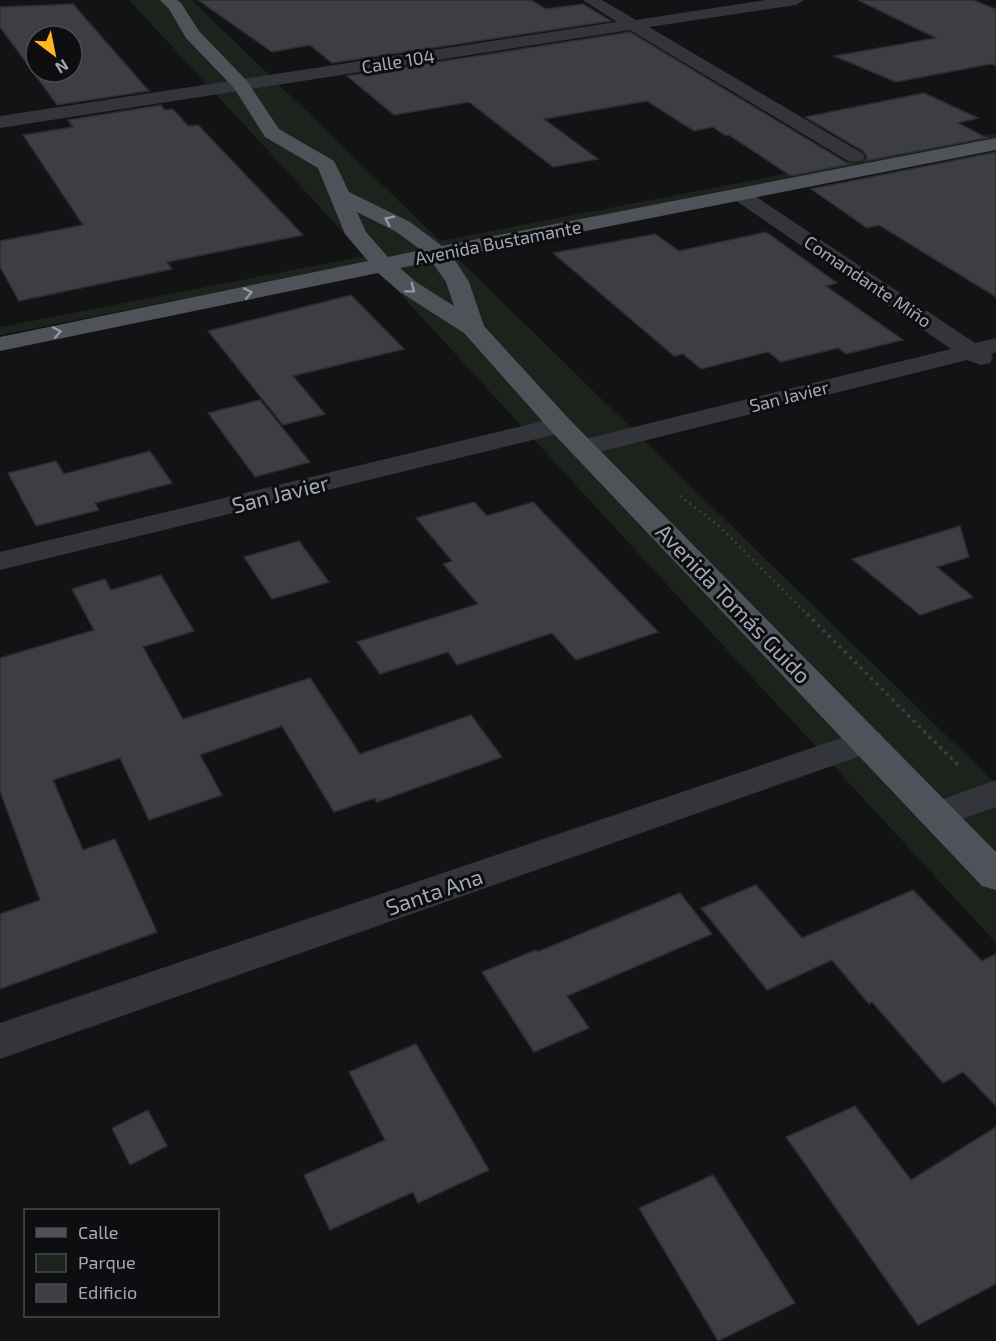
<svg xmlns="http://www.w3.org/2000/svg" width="996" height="1341" viewBox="0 0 996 1341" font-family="'Exo 2',sans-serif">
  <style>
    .green { fill: #1b231c }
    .building { fill: #3c3e43; stroke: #2d2d31; stroke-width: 1.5; fill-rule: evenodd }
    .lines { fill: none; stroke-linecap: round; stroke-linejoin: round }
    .path-far1 { stroke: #3a3c42; stroke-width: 3; stroke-dasharray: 2 4; stroke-linecap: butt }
    .path { stroke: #3a3c42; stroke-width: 4; stroke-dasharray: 3 4.5; stroke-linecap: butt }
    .minor { fill: #34353a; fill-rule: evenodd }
    .major { fill: #50525a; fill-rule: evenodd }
    .oneway { stroke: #9298a4 }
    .labels { text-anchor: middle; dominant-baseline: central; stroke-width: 6; stroke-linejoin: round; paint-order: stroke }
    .far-street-label { font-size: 18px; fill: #a3a9b7; stroke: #0e0e10 }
    .street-label { font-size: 22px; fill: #a3a9b7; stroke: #0e0e10 }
  </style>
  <rect width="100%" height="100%" fill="#131315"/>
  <path class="green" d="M129 0H192L440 241 996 133V139L446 247 996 784V943L371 262 0 335V327L365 256Z"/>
  <path class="building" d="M198 0H531L546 9 583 4 611 21 332 63 310 45 272 52Z
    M858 0H973L996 9V66L991 64 896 82 834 56 936 38Z
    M73 4 149 91 57 105 0 27V7ZM36 36H72V72H36Z
    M630 32 847 163H855L791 176 729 135 726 136 713 127 694 131 647 101 544 119 598 159 553 167 469 102 394 115 347 76Z
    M924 93 978 118 958 123 987 138 865 161 867 157 863 151 805 117Z
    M161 105 165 110 173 109 188 126 198 125 303 235 167 262 172 269 19 301 0 267V241L83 225 23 135 73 127 68 120Z
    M996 152V297L879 225 867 228 811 189Z
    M766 232 837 283 826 286 903 340 846 354 838 348 781 362 768 352 701 369 683 354 674 356 553 253 655 234 679 251Z
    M351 295 404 349 293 376 325 414 283 425 208 331Z
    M260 400 310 462 255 477 208 413Z
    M150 451 172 483 95 503 99 510 36 526 8 473 56 461 64 474Z
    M474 502 487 516 533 502 658 632 576 660 552 633 457 665 448 652 380 674 357 642 478 604 443 564 452 561 416 518Z
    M960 526 969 557 937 567 973 597 920 615 852 559Z
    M299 541 329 582 272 599 244 557Z
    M161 575 194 631 143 647 183 719 310 678 360 754 471 715 502 757 377 802 375 798 334 812 282 726 200 755 222 795 149 820 120 758 53 780 83 850 115 839 157 932 0 989V914L40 900 0 791V658L94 630 72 589 105 579 111 590Z
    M756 885 802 938 913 890 982 961 996 954V1106L963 1072 943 1083 872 1002 869 1004 832 960 767 990 701 908Z
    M680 893 712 934 567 996 589 1028 534 1052 482 972 536 950 537 952Z
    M416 1044 489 1170 418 1203 413 1192 330 1230 304 1175 385 1140 349 1072Z
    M855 1106 911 1180 996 1127V1284L918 1325 786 1137Z
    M148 1110 167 1146 130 1165 112 1128Z
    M713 1175 795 1303 718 1341 639 1208Z"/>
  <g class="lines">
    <path class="path-far1" d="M680 496 719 526 808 615"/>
    <path class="path" d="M807 614 961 768"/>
    <path class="minor" d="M583 0H602L636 20 765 0H804L796 5 649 27 862 153 865 157 862 161H848L630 30 0 128V116L617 22Z
      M739 188 746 190 975 343 996 338V352L991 354 993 358 990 363 981 365 967 360 583 456 573 454 569 448 573 442 951 349 732 198 729 194 732 190Z
      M560 417 569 419 573 425 569 431 0 570V552Z
      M868 729 880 733 885 741 880 749 0 1059V1023Z
      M996 780V807L937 828 924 824 919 815 924 806Z"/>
    <path class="major" d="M160 0H177L181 3 199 31 247 81 279 129 334 161 349 192 410 222 442 246 996 138V150L453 257 469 282 484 326 569 419 996 852V890L982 886 551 431 464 333 400 292 378 273 0 351V337L368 261 345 234 318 168 265 137 234 88 186 38 169 9ZM357 212 395 231 421 250 388 257 366 232ZM432 262 446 282 454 306 416 282 400 268Z"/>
  </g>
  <defs><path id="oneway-chevron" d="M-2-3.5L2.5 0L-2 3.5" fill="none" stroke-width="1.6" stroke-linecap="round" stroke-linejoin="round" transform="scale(1.5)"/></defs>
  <g class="oneway">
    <use href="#oneway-chevron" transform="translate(389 220) rotate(-154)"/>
    <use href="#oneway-chevron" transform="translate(411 289) rotate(37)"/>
    <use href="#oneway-chevron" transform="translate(248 293) rotate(-11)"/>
    <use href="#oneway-chevron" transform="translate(57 332) rotate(-11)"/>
  </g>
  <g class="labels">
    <g class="far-street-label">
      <text transform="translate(398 61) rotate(-9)">Calle 104</text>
      <text transform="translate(498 242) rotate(-11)">Avenida Bustamante</text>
      <text transform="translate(868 281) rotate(34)">Comandante Miño</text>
      <text transform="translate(789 396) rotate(-14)">San Javier</text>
    </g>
    <g class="street-label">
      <text transform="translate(280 493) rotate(-14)">San Javier</text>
      <text transform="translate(734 603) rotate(46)">Avenida Tomás Guido</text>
      <text transform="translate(434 891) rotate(-19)">Santa Ana</text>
    </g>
  </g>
  <rect x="24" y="1209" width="195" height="108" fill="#0e0e10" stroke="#4a4c53" stroke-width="1.5"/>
  <rect x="36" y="1228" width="30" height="9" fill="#50525a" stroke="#4a4c53" stroke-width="1.5"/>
  <text x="78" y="1239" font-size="18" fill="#a3a9b7">Calle</text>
  <rect x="36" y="1254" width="30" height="18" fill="#1b231c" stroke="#4a4c53" stroke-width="1.5"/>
  <text x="78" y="1269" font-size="18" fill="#a3a9b7">Parque</text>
  <rect x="36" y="1284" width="30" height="18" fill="#3c3e43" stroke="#4a4c53" stroke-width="1.5"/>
  <text x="78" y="1299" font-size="18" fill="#a3a9b7">Edificio</text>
  <g transform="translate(54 54) rotate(148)"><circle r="28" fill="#0e0e10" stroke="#4a4c53" stroke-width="1.5"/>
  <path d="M0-4.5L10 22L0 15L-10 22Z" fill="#ffb821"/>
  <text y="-9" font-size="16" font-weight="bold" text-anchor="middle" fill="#a3a9b7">N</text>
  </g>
</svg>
